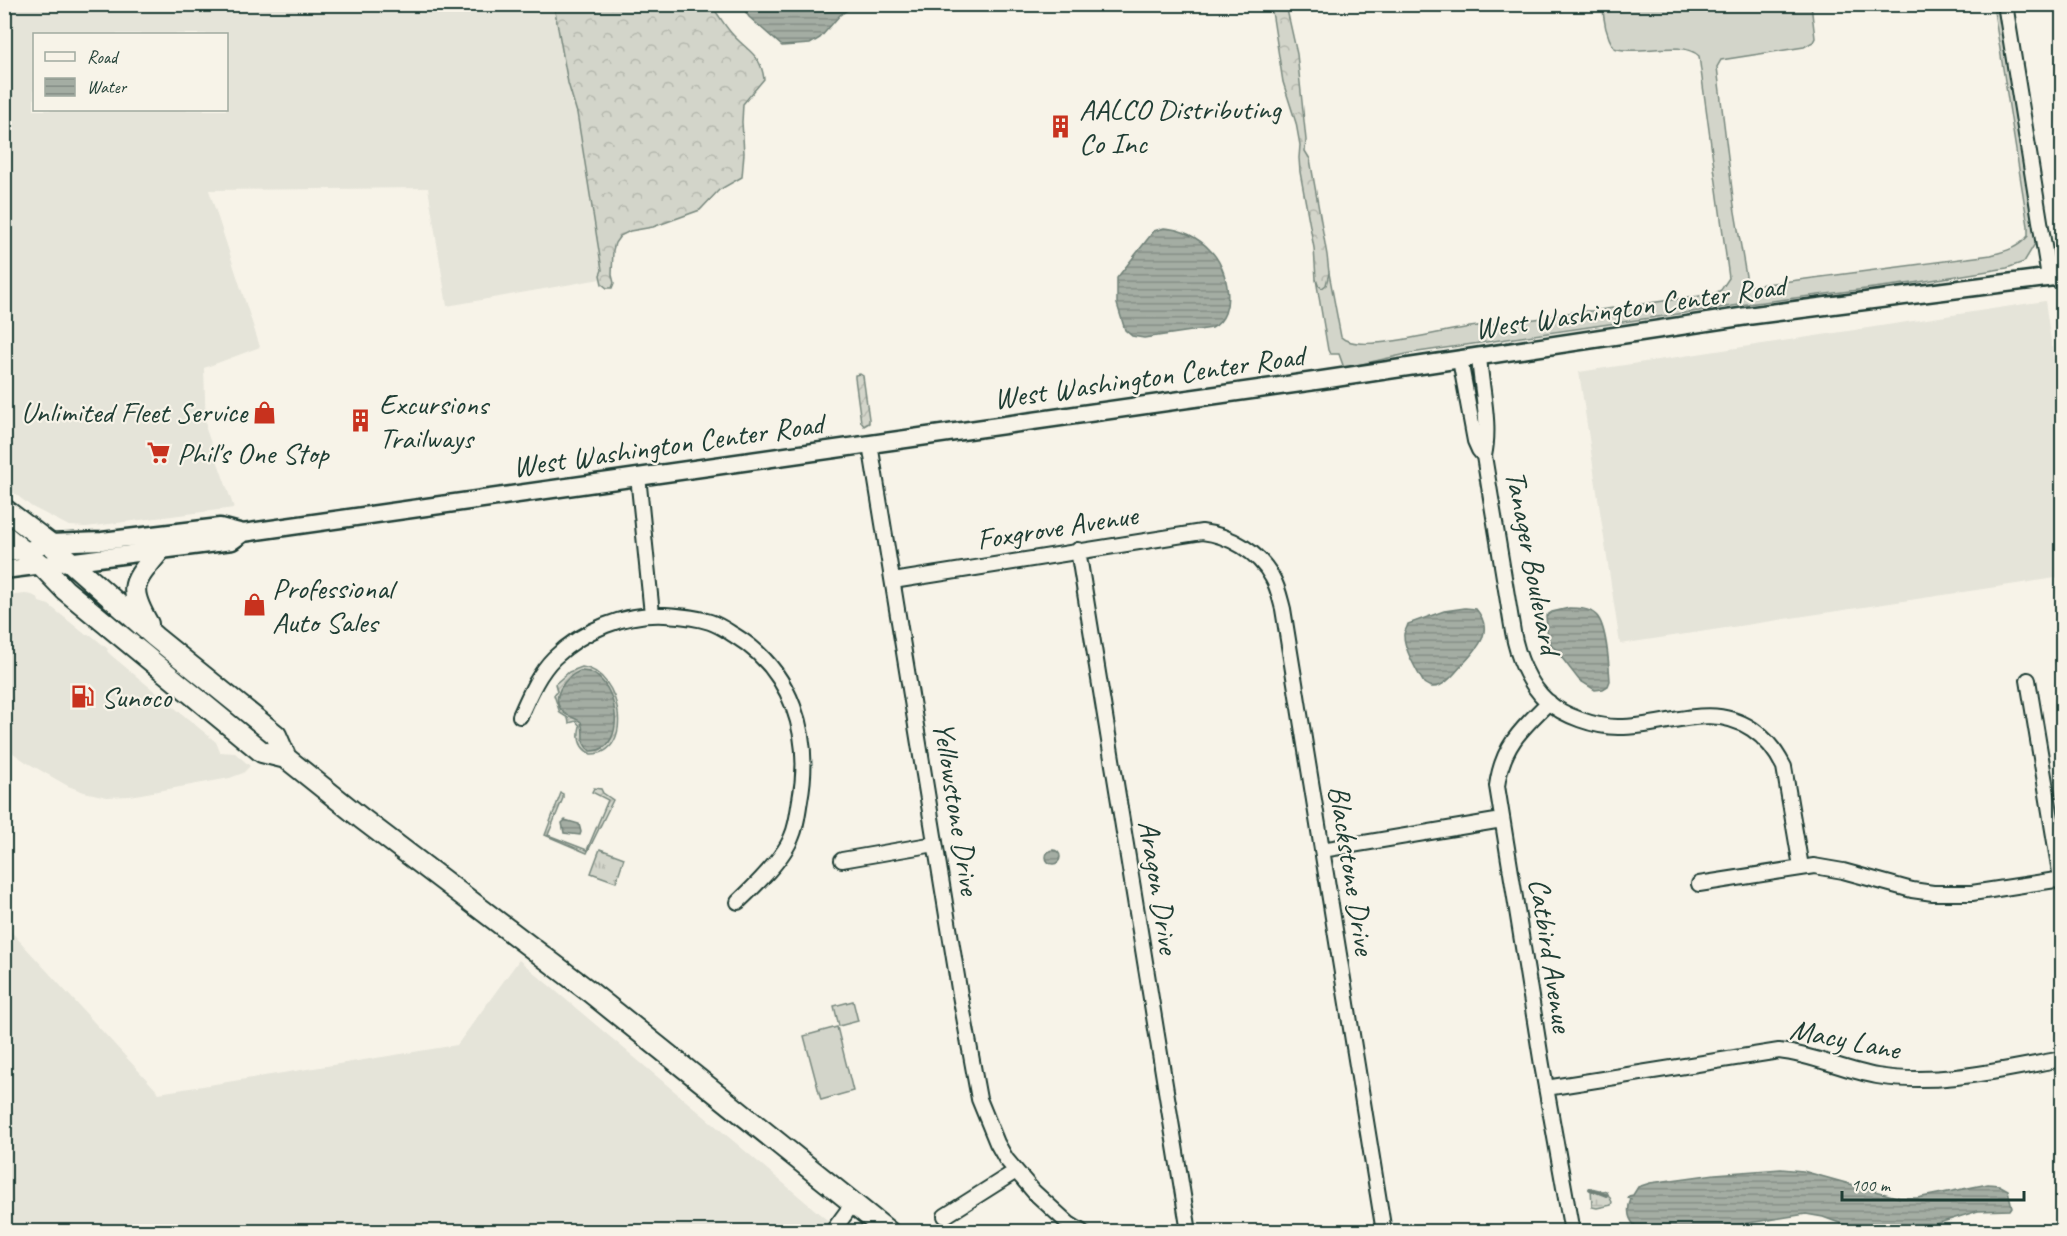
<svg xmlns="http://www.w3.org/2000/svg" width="2067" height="1236" viewBox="0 0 2067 1236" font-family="Caveat,sans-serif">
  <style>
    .built { fill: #e5e4d9; fill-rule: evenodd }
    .grass { fill: #d3d5ca; stroke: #79897f; stroke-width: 1.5 }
    .forest { fill: url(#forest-crowns); stroke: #79897f; stroke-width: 1.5 }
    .wetland { fill: url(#wetland-marsh); stroke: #79897f; stroke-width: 1.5 }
    .park { fill: url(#park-tufts); stroke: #79897f; stroke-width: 1.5 }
    .garden { fill: url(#garden-furrows); stroke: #79897f; stroke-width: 1.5 }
    .water { fill: url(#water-rules); stroke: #6f8077; stroke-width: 1.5 }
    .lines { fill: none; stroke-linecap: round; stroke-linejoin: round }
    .stream { stroke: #6f8077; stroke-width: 4 }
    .minor-casing { stroke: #1f3d34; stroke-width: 18 }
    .major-casing { stroke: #1f3d34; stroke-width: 21 }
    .highway-casing { stroke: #1f3d34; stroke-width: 24 }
    .minor { stroke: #f7f3e8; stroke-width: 14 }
    .major { stroke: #f7f3e8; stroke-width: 16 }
    .highway { stroke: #f7f3e8; stroke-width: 20 }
    .labels { text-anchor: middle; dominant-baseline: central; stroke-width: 4.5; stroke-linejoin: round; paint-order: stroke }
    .poi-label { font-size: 30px; fill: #1f3d34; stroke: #f7f3e8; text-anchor: start }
    .street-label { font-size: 30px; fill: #1f3d34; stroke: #f7f3e8 }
  </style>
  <defs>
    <pattern id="forest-crowns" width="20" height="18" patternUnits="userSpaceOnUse" patternTransform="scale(1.5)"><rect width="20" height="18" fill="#d3d5ca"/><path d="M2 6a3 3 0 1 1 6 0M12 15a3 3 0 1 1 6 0" fill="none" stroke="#b5b8ae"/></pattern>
    <pattern id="wetland-marsh" width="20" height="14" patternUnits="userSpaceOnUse" patternTransform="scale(1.5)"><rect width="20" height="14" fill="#d3d5ca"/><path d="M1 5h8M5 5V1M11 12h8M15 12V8" fill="none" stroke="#b5b8ae"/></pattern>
    <pattern id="park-tufts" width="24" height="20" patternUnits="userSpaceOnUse" patternTransform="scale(1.5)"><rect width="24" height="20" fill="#d3d5ca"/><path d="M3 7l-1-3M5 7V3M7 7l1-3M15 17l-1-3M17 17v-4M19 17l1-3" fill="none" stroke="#b5b8ae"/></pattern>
    <pattern id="garden-furrows" width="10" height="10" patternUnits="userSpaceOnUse" patternTransform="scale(1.5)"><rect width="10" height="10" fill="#d3d5ca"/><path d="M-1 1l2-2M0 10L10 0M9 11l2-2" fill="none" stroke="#b5b8ae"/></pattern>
    <pattern id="water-rules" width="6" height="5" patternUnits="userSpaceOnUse" patternTransform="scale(1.5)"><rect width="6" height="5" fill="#a4ada3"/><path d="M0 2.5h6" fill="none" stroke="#858e86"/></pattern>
  </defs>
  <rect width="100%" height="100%" fill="#f7f3e8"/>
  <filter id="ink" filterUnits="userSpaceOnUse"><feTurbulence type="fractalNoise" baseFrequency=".0167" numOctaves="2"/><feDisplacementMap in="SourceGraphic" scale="12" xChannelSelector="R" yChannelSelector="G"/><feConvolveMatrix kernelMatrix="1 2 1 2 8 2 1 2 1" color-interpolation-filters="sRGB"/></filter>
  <g filter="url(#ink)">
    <path class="built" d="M4 5H564L606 278 447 306 428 188 209 190 260 347 204 368 206 429 234 508 86 527 69 526 32 507 5 486ZM34 34H226V110H34Z
      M2045 301 2062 415V577L1620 644 1579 372Z
      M25 594 32 595 38 598 39 602 49 605 86 635H91L108 649 107 651 112 656 216 742 220 752 235 753 250 766 243 773 230 778 130 796 107 797 84 792 68 786 26 762 13 753 4 738 5 596Z
      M4 924 159 1093 457 1045 519 960 840 1231H5Z"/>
    <path class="grass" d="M1603 4H1717L1721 6 1727 4 1811 5 1815 38 1813 42 1804 47 1721 60 1717 67 1734 206 1747 282 1751 286 1991 255C2006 251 2018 248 2028 236V226L1993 5H1998L2036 242 2024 262 2007 268 1913 283 1732 306 1411 353 1344 368 1339 354H1330L1328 350 1316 279 1318 285 1327 277 1329 273 1341 337C1358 354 1434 332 1459 329 1486 324 1514 322 1542 318 1559 315 1575 310 1592 311L1714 294 1721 290 1729 278 1699 56C1681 39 1638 56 1614 48 1606 35 1603 20 1603 4Z
      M853 1001 858 1021 839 1026 834 1006Z
      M837 1027 853 1091 821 1100 804 1036Z"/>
    <path class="forest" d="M1271 5H1286L1297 54 1306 140 1305 151 1310 159 1327 255 1329 273 1326 285 1322 288 1318 285 1316 279 1314 248 1300 172 1299 158 1300 145 1296 123 1283 82Z
      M554 6 711 5C719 15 725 27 734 36 749 52 761 55 764 79L743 104 742 122 744 153 742 177 719 190 700 210 653 227 630 231 620 236 615 243 613 250 612 275 614 283 612 288H607L602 284 600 275 602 270 577 113 568 83Z"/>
    <path class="wetland" d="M1591 1188 1607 1192 1612 1202 1611 1205 1597 1208 1592 1207Z"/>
    <path class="park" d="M600 849 624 858 616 882 591 873Z"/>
    <path class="garden" d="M860 374 863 376 869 419V423L864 426 861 422 855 378V375Z
      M582 667C622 671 635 755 591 754 579 748 577 738 580 726L576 721 569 723 568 718 560 713 554 695 557 691 555 684 569 672Z
      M594 788 601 789 603 793 613 800 587 853 545 835 561 793 563 794V798L548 835 587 850 608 800 592 792Z"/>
    <path class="water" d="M741 5V4L855 5 840 15 820 38 810 44 782 46 749 17Z
      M1164 228C1181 229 1198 237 1210 250 1228 267 1238 315 1212 328L1144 338 1132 336 1125 330 1117 304V278L1154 231Z
      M1465 608 1476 609C1495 631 1478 648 1462 665 1455 673 1444 688 1432 687 1429 686 1426 685 1424 683 1417 672 1403 647 1404 634 1405 630 1407 628 1408 624L1444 611Z
      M1569 608C1578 608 1589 608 1596 615 1607 625 1609 666 1610 681L1608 686 1603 689 1595 690 1579 680 1548 640 1546 616 1552 612Z
      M580 671C618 668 631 753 590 751 578 741 586 735 581 722 576 718 569 717 564 713 548 698 565 677 580 671Z
      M565 820 579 824 581 832 580 835 564 833 562 823Z
      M1046 857a7 7 0 1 1 14 0a7 7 0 1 1-14 0Z
      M1781 1169 1803 1171 1900 1198H1917L1988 1184 1999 1185 2008 1190 2012 1207 2010 1210 1978 1211 1913 1231H1861L1823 1217 1806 1214 1704 1230 1644 1231C1630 1226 1625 1213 1631 1199L1628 1198 1629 1196 1633 1195 1638 1187 1650 1183 1715 1174Z"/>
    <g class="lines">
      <path class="stream" d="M1590 1189 1606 1195"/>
      <defs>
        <path id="minor" d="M2005 4 2049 277
          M1479 356C1481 389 1491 423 1484 456L1513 632C1517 655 1528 684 1547 701 1563 716 1596 727 1618 727 1664 728 1710 701 1752 729 1767 739 1776 751 1784 767L1801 867
          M1460 360 1475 441 1479 450 1484 456
          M870 444 960 995 979 1099 997 1143 1006 1159 1034 1192 1069 1224 1082 1232
          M638 476 652 614
          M1078 550 1189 1232
          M893 581 1202 532C1229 535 1259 552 1272 577 1278 587 1280 598 1283 609L1384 1232
          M2028 680 2062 884
          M1549 702C1521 729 1502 747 1497 786L1542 1065 1572 1232
          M520 716C529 696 538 674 554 658 583 630 625 613 665 615 681 616 695 617 710 622 719 625 726 630 734 635 792 670 812 736 800 800 798 811 797 825 792 836 784 858 756 885 738 902
          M1322 850 1502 820
          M842 860 935 844
          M1699 884 1814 866 1843 871 1912 890 1933 893H1972L2062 879
          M1546 1088 1779 1051C1813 1055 1844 1070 1877 1076 1938 1086 2002 1070 2062 1059
          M945 1216 1016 1171
          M832 1232 854 1202"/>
        <path id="major" d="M4 553 24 551 49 543 102 541 220 527 243 533
          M4 570 232 541 243 533 1322 380 1747 316 2062 276"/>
        <path id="highway" d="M4 509 49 543 155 637 276 735 286 758
          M4 535 41 565 65 590 262 752 286 758 361 818 590 992 889 1232
          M148 624C126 585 134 583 159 551"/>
      </defs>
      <use href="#minor" class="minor-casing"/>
      <use href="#major" class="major-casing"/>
      <use href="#highway" class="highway-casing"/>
      <use href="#minor" class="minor"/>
      <use href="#major" class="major"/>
      <use href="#highway" class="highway"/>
    </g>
  </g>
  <defs>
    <symbol id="building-bare" viewBox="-9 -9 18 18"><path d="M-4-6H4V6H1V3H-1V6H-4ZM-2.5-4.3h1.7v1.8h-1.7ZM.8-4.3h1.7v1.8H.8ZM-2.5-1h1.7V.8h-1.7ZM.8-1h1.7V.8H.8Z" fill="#c8321e" stroke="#f7f3e8" stroke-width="2.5" paint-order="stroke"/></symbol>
    <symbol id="shop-bare" viewBox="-9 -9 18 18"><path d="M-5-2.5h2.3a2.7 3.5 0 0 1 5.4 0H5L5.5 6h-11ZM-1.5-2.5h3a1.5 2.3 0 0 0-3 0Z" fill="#c8321e" stroke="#f7f3e8" stroke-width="2.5" paint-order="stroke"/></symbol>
    <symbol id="supermarket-bare" viewBox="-9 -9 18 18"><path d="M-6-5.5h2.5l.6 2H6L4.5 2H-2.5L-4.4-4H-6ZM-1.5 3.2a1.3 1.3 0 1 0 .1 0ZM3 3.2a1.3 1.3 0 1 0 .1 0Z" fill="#c8321e" stroke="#f7f3e8" stroke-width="2.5" paint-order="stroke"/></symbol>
    <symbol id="fuel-bare" viewBox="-9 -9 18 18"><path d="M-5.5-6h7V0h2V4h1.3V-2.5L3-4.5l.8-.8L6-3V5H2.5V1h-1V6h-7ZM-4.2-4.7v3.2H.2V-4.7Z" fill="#c8321e" stroke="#f7f3e8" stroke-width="2.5" paint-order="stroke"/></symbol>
  </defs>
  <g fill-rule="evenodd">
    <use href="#building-bare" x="1044" y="110" width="33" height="33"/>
    <use href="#shop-bare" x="248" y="396" width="33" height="33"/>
    <use href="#building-bare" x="344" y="404" width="33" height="33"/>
    <use href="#supermarket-bare" x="142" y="436" width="33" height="33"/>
    <use href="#shop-bare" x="238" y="588" width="33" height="33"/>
    <use href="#fuel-bare" x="66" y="680" width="33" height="33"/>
  </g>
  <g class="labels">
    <g class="poi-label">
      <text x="1079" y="109">AALCO Distributing<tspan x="1079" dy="34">Co Inc</tspan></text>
      <text x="379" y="404">Excursions<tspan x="379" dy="34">Trailways</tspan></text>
      <text x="247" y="412" text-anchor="end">Unlimited Fleet Service</text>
      <text x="177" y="453">Phil's One Stop</text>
      <text x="272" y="588">Professional<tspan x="272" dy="34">Auto Sales</tspan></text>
      <text x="101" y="697">Sunoco</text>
    </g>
    <g class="street-label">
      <text transform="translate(1630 307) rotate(-8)">West Washington Center Road</text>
      <text transform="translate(1149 377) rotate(-8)">West Washington Center Road</text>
      <text transform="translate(668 445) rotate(-8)">West Washington Center Road</text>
      <text transform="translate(1057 527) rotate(-9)">Foxgrove Avenue</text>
      <text transform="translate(1533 562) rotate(79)">Tanager Boulevard</text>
      <text transform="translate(957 808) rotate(81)">Yellowstone Drive</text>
      <text transform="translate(1352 870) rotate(81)">Blackstone Drive</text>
      <text transform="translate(1159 887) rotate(81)">Aragon Drive</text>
      <text transform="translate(1551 955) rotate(81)">Catbird Avenue</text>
      <text transform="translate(1845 1039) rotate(11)">Macy Lane</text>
    </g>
  </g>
  <rect width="2067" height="1236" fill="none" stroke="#f7f3e8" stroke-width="24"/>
  <rect x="12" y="12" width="2043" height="1212" fill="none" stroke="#1f3d34" stroke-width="2" filter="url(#ink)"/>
  <rect x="33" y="33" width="195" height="78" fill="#f7f3e8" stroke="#a1aaa0" stroke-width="1.5"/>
  <rect x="45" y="52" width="30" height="9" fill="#f7f3e8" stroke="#a1aaa0" stroke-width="1.5"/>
  <text x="87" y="63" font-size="18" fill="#1f3d34">Road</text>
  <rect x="45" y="78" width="30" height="18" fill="url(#water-rules)" stroke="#a1aaa0" stroke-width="1.5"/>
  <text x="87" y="93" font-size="18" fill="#1f3d34">Water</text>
  <path d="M1842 1191v9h182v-9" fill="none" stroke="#1f3d34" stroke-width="3"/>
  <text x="1851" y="1191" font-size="18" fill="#1f3d34" stroke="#f7f3e8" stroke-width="4.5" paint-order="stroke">100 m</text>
</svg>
